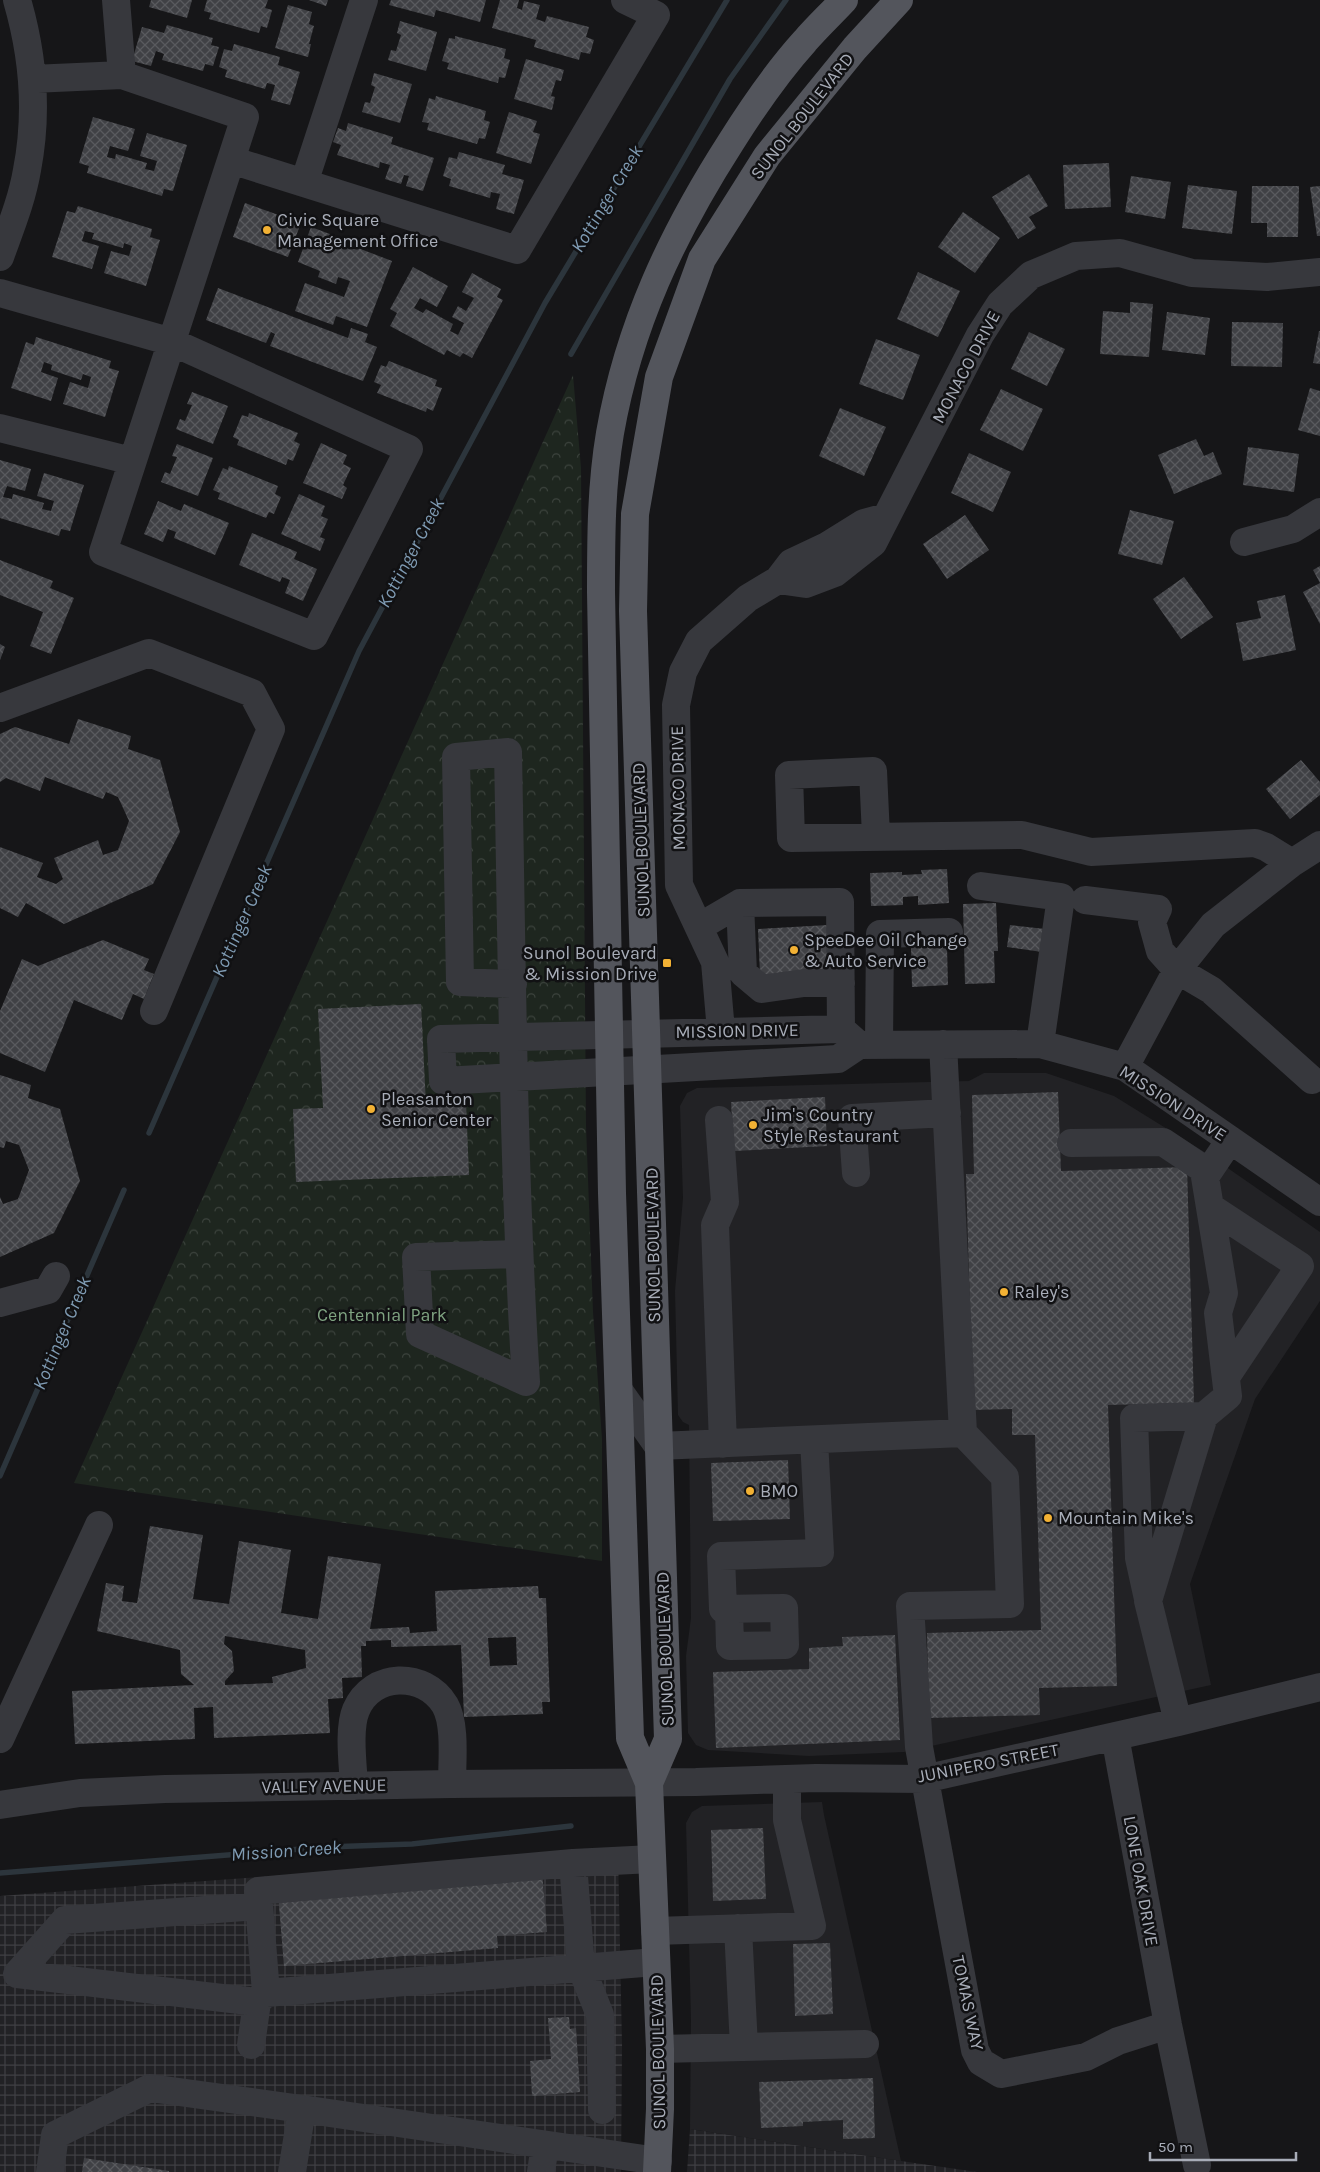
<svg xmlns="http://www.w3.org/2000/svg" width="1320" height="2172" viewBox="0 0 1320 2172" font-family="Karla,sans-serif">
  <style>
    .built { fill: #222225 }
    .industrial { fill: url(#industrial-grid) }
    .park { fill: url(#park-crowns) }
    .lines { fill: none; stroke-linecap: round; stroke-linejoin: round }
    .stream { stroke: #2c353c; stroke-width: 5.5 }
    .building { fill: url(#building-cross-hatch); fill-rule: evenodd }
    .minor { stroke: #37383d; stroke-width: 28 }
    .major { stroke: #53555c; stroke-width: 28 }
    .poi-dot { fill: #f2b134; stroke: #111113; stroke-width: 2 }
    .labels { text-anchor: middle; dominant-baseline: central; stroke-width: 5; stroke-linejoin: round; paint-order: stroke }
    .street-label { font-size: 18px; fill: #a8adb8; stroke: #111113 }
    .poi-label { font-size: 18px; fill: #a8adb8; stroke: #111113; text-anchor: start }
    .park-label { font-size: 18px; fill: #7fa381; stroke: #111113 }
    .water-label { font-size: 19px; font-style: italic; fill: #7f9bb3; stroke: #111113 }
  </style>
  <defs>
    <pattern id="industrial-grid" width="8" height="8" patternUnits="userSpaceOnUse" patternTransform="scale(1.25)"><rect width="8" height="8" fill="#222225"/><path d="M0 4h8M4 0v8" fill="none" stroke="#3f3f43"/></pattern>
    <pattern id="park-crowns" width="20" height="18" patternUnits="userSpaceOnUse" patternTransform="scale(1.25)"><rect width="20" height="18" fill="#1e261f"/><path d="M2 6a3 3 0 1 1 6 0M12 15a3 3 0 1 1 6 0" fill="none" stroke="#3c433d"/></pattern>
    <pattern id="building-cross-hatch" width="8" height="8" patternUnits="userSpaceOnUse" patternTransform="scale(1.25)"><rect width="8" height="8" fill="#404145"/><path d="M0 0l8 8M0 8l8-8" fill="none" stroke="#595a5e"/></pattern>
  </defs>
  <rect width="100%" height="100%" fill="#161618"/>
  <path class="built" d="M984 1073H1046L1114 1096 1206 1153 1320 1232V1301L1255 1399 1190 1584 1211 1685 904 1752 809 1756 708 1750 696 1745 688 1733 686 1656 691 1618 689 1425 683 1422 678 1415 675 1291 683 1198 680 1106 687 1093 697 1088 969 1081Z
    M822 1802 824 1815 901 2161 690 2129 691 2020 686 1823 692 1812 702 1806Z"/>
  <path class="industrial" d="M618 1851 622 2045 621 2172H0V1896Z
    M690 2129 901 2161 977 2172H687Z"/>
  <path class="park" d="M573 375 581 468 586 1126 593 1312 602 1439V1561L74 1483Z"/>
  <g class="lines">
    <path class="stream" d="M571 354 730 79 786 0
      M149 1133 359 651 545 303 727 0
      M0 1476 124 1190
      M0 1873 327 1847 412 1844 571 1826"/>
  </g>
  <path class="building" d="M151 0H192L187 18 149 7Z
    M207 0H268L265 8 272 10 267 28 261 26 259 33 209 19 211 13 204 11Z
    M309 0H328L326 6Z
    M391 0H486L480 22 436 10 434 17 389 5Z
    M500 0H519L517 8 522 10 524 1 540 5 536 19 545 22 547 16 589 27 586 37 594 40 590 54 581 52 579 60 534 47 536 40 492 28Z
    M288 5 312 12 309 24 314 26 309 44H311L308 57 275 48Z
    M400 21 437 32 426 71 388 60 391 50 396 51 401 35 397 33Z
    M167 25 213 38 211 45 219 47 213 66 205 64 203 71 162 60 164 54 156 51 151 66 132 61 142 27 164 33Z
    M455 36 506 49 504 58 510 60 505 78 499 77 498 83 447 69 449 63 442 61 449 38 455 39Z
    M234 44 280 57 278 65 300 72 290 105 271 100 275 85 267 83 265 89 225 77 227 70 219 67 224 49 232 51Z
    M526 59 564 70 561 81 556 80 551 96 555 97 552 110 514 99Z
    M374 73 412 84 400 123 362 112 365 102 370 103 375 87 371 85Z
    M436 96 486 111 484 120 490 122 485 139 479 138 477 144 427 130 429 123 422 122 429 98 435 100Z
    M509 112 537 121 533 132 540 134 531 164 496 153Z
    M93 117 135 129 128 151 110 146 107 157 115 159 116 154 147 163 145 169 154 171 157 161 140 156 147 133 187 145 173 191 164 189 162 196 87 173 89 166 79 163Z
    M348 123 393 137 391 144 434 158 423 191 406 186 409 176 404 175 401 184 385 179 390 165 380 162 379 168 337 155 341 145 333 142 338 128 346 131Z
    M459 152 505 165 502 174 524 180 514 214 496 209 500 194 491 192 490 198 449 186 451 179 443 176 449 157 457 159Z
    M1109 163 1111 207 1065 209 1063 165Z
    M1029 174 1048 206 1029 217 1036 228 1018 239 992 197Z
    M1131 176 1171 182 1165 219 1125 212Z
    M1188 185 1237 191 1232 234 1182 228Z
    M1252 186H1299L1298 237H1267V223H1251Z
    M1320 186V236H1317L1310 187Z
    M245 203 301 223 288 257 233 237Z
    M78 206 152 229 150 237 160 240 146 286 104 273 111 251 129 256 132 246 124 243 123 248 92 239 94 233 85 231 82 241 99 246 92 269 52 257 67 211 75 213Z
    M963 212 1000 238 975 273 938 247Z
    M311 227 338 237 337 240 392 261 367 327 336 316 333 325 295 311 305 283 344 297 350 281 338 277 336 284 318 277 320 271 298 262Z
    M413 267 448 286 437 307 420 298 414 308 423 313 426 309 453 324 450 331 458 335 464 323 452 317 458 306 466 311 474 298 462 292 472 273 501 289 497 297 503 300 472 358 463 353 460 357 447 350 444 355 390 326 397 313 390 309Z
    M918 272 960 291 938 337 897 319Z
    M218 288 348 338 351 328 368 334 365 342 377 347 363 381 270 346 275 334 271 332 266 343 206 320Z
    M1130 302 1153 304 1149 357 1100 354 1103 311 1130 313Z
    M1167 312 1210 318 1205 355 1162 350Z
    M1232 322 1283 323 1282 367 1231 366Z
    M1319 331H1320V364L1313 363Z
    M1029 332 1065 349 1047 386 1011 369Z
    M36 337 111 361 109 368 119 371 105 417 63 404 70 382 88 388 91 377 83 374 81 380 51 370 52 365 44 362 41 372 58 378 51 401 11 388 26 342 34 345Z
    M876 339 920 355 903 400 859 384Z
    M389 361 437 380 435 386 442 388 433 411 427 408 426 412 377 393 381 385 374 382 381 365 386 367Z
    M1310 388 1320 391V436L1298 430Z
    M1001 389 1043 409 1023 451 980 430Z
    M192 392 228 406 213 444 176 429 180 419 185 421 192 405 187 404Z
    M840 408 886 427 864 476 819 456Z
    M249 413 298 433 294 441 300 444 293 461 288 459 286 465 237 445 239 440 233 437 242 415 248 417Z
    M1196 439 1204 456 1213 452 1222 474 1174 494 1158 455Z
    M321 443 347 455 343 464 351 468 343 485 347 488 342 499 303 483Z
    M177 444 213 458 198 496 161 482 165 472 170 474 177 457 172 456Z
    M1248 447 1299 454 1294 492 1243 485Z
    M969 453 1011 472 993 512 951 493Z
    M0 460 31 469 25 491 7 486 3 497 12 499 13 494 44 503 42 509 51 511 54 501 37 496 44 473 84 485 70 531 61 529 59 536 0 518Z
    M229 466 278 486 275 494 281 497 274 514 269 512 266 518 218 499 220 493 213 490 223 468 228 470Z
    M299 494 325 506 321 516 328 519 320 537 325 539 320 551 281 534Z
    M158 501 181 511 184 504 229 523 215 555 174 538 176 532 168 529 163 542 144 534Z
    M1130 510 1174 521 1162 565 1118 554Z
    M965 515 989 550 947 579 923 544Z
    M252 533 297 552 294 559 317 569 303 601 285 593 290 580 282 577 280 582 239 565Z
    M0 560 53 581 50 588 74 598 51 654 30 646 43 612 0 595Z
    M1320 566V624L1303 592 1320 583 1313 570Z
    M1184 577 1213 617 1181 639 1153 599Z
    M1285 595 1296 650 1243 661 1236 623 1261 618 1257 601Z
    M0 644 5 647 0 660Z
    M78 719 131 736 128 749 160 760 180 832 153 884 64 924 26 903 18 917 0 908V847L43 863 37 877 56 884 63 879 54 858 98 840 103 855 118 850 129 821 118 797 106 792 103 799 45 777 40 791 6 778 0 782V734L15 727 69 744Z
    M1301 760 1320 782V795L1290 819 1266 789Z
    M947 869 949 903 918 905V896L903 897V905L871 906 870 873 902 872V875L922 874 921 870Z
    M996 903 998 951H994L995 983 965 984 963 904Z
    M828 925 830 972 760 975 758 929Z
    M1010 925 1045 929 1042 952 1007 947Z
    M103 940 149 959 144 970 154 974 144 999 133 994 122 1020 74 1000 45 1072 0 1053V1011L22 959 38 966Z
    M947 946 948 985 912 987 911 947Z
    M421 1004 426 1104 466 1102 469 1175 296 1182 293 1109 323 1108 318 1009Z
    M0 1075 31 1085 28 1098 60 1109 80 1181 54 1233 0 1257V1197L3 1204 18 1199 29 1170 19 1145 6 1141 4 1148 0 1147Z
    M1058 1092 1061 1171 1187 1167 1194 1403 1108 1405 1117 1686 1039 1688 1040 1715 929 1718 927 1633 1041 1630 1035 1435H1012V1409L973 1410 966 1174H974L972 1095Z
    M825 1097 827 1146 734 1151 731 1102Z
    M788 1460 790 1519 713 1521 711 1463Z
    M150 1526 203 1535 193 1599 229 1604 239 1541 291 1550 281 1613 318 1619 328 1556 381 1564 370 1629 409 1627 410 1633 437 1631 435 1591 538 1586 539 1598H546L550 1702H542L543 1714 464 1717 461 1645 391 1647V1640L366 1641V1646H361L362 1677 342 1678 343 1698 328 1699 330 1733 214 1738 213 1707 194 1708 195 1739 75 1744 72 1691 194 1685 181 1674 180 1650 97 1631 106 1583 124 1586 122 1601 137 1603ZM225 1636 305 1650 306 1668 272 1677 273 1683 225 1685V1681L234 1671 232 1651 224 1644ZM516 1637 517 1665 490 1666 488 1638Z
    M895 1635 900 1740 716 1748 713 1672 809 1669V1648L843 1646 842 1637Z
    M763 1828 766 1899 713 1901 711 1830Z
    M542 1871 547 1932 497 1936 498 1948 284 1966 278 1893Z
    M830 1943 833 2014 795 2016 793 1944Z
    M569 2017 570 2029 576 2028 580 2092 532 2096 530 2061 551 2059 548 2018Z
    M873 2078 875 2138 843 2139V2120L803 2122V2126L761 2128 759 2082Z
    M84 2158 169 2171V2172H82Z"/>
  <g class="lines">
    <path class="minor" d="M116 0 122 75
      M32 79 122 75 245 117 231 160 517 250 656 15 625 0
      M304 183 364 0
      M0 257C10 229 22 200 27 170 38 113 33 55 17 0
      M0 293 172 342 409 449 314 636 103 552 231 160
      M0 428 132 461
      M1244 542 1293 529 1320 512
      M778 580 806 584 835 573 873 543 980 335 1000 304 1031 275 1076 256 1120 253 1192 273 1267 277 1320 272
      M0 708 149 653 252 693 271 729 154 1011
      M876 836 873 771 789 775 791 838 1022 835 1091 852 1255 843 1266 847 1292 863
      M981 886 1061 897 1040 1044
      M1085 900 1158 909 1152 922 1160 951 1177 970 1211 990 1312 1080
      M740 903 743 973 762 989 804 983H841
      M699 927 740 903 840 902 841 1029
      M513 984 460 982 456 757 508 752C512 962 513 1172 526 1382L420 1334 416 1257 518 1254
      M721 1031 715 962 679 885 676 705 683 672 699 641 748 598 778 580 791 563 827 546 864 523 886 517
      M879 1044 880 934 949 932
      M943 1044 963 1433 1005 1477 1010 1604 910 1606 919 1747 975 2050 981 2062 1001 2074 1086 2057 1118 2041 1168 2025
      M859 1045 841 1029 441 1039 443 1081 838 1059 859 1045 1040 1044 1125 1067 1320 1202
      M1125 1067 1177 970 1213 925 1292 863 1320 845
      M719 1120 725 1202 715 1225 723 1444
      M1071 1143 1163 1142 1208 1172
      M856 1173 852 1118 947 1113
      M1210 1207 1300 1266 1226 1377
      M0 1303 48 1290 56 1276
      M620 1392 658 1446 963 1433
      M1148 1599 1139 1558 1134 1418 1204 1416
      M729 1609 730 1646 785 1645 784 1608 723 1609 721 1556 820 1553 814 1440
      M1178 1722 1148 1601 1204 1416 1228 1396 1218 1313 1224 1293 1205 1177 1230 1140
      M1115 1736 1168 2025 1197 2165
      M0 1739 99 1525
      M354 1786C353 1765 348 1729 356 1710 372 1672 424 1671 445 1705 456 1724 452 1762 452 1784
      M0 1805 80 1793 165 1789 452 1784 696 1782 816 1778 924 1779 1178 1722 1320 1687
      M573 1863 581 1967 600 2015 602 2110
      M738 1928 744 2047
      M655 1931 812 1926 787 1820V1779
      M266 1993 656 1962
      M257 2002 17 1974 65 1920 259 1906
      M251 2045 257 2002 266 1993 258 1891 573 1863 652 1859
      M660 2049 865 2044
      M50 2172 55 2135 150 2088 302 2109
      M292 2172 302 2109 658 2161
      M541 2172 545 2145"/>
    <path class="major" d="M649 1783 668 1739 633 611 635 514 659 377 702 259 767 156 855 48 899 0
      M657 2172 660 2109V2049L649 1783 630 1738 612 1193 601 592C601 539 601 486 610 433 629 325 672 234 731 142 753 107 777 72 805 41 817 27 831 14 844 0"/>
  </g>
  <g class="poi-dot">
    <circle cx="267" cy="230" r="5"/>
    <circle cx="794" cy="950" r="5"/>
    <rect x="662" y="958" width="10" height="10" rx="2.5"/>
    <circle cx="371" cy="1109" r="5"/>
    <circle cx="753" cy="1125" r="5"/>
    <circle cx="1004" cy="1292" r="5"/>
    <circle cx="750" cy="1491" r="5"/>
    <circle cx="1048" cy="1518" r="5"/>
  </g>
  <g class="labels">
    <g class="street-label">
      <text transform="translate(802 116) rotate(-52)">SUNOL BOULEVARD</text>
      <text transform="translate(966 367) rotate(-62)">MONACO DRIVE</text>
      <text transform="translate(678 788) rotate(-91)">MONACO DRIVE</text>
      <text transform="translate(641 840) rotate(-92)">SUNOL BOULEVARD</text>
      <text transform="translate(737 1031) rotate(-1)">MISSION DRIVE</text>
      <text transform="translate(1173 1103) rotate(33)">MISSION DRIVE</text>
      <text transform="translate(653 1245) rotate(-91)">SUNOL BOULEVARD</text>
      <text transform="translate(665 1649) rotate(-92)">SUNOL BOULEVARD</text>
      <text transform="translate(988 1763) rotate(-11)">JUNIPERO STREET</text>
      <text transform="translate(324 1786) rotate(-1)">VALLEY AVENUE</text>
      <text transform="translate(1141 1881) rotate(80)">LONE OAK DRIVE</text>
      <text transform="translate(968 2003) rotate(78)">TOMAS WAY</text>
      <text transform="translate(658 2052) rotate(-91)">SUNOL BOULEVARD</text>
    </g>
    <g class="poi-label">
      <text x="277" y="220">Civic Square<tspan x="277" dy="21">Management Office</tspan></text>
      <text x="804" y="940">SpeeDee Oil Change<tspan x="804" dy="21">&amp; Auto Service</tspan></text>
      <text x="657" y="953" text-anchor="end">Sunol Boulevard<tspan x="657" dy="21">&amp; Mission Drive</tspan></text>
      <text x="381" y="1099">Pleasanton<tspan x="381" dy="21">Senior Center</tspan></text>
      <text x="763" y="1115">Jim's Country<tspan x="763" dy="21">Style Restaurant</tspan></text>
      <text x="1014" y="1292">Raley's</text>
      <text x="760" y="1491">BMO</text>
      <text x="1058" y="1518">Mountain Mike's</text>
    </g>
    <g class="park-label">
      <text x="382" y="1315">Centennial Park</text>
    </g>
    <g class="water-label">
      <text transform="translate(607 199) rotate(-59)">Kottinger Creek</text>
      <text transform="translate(411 553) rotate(-62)">Kottinger Creek</text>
      <text transform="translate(242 921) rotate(-66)">Kottinger Creek</text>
      <text transform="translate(62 1333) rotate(-67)">Kottinger Creek</text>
      <text transform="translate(286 1851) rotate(-4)">Mission Creek</text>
    </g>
  </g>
  <path d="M1150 2152v8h146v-8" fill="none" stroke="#a8adb8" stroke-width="2.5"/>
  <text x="1158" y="2152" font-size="15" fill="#a8adb8" stroke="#111113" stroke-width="4" paint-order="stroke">50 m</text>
</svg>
